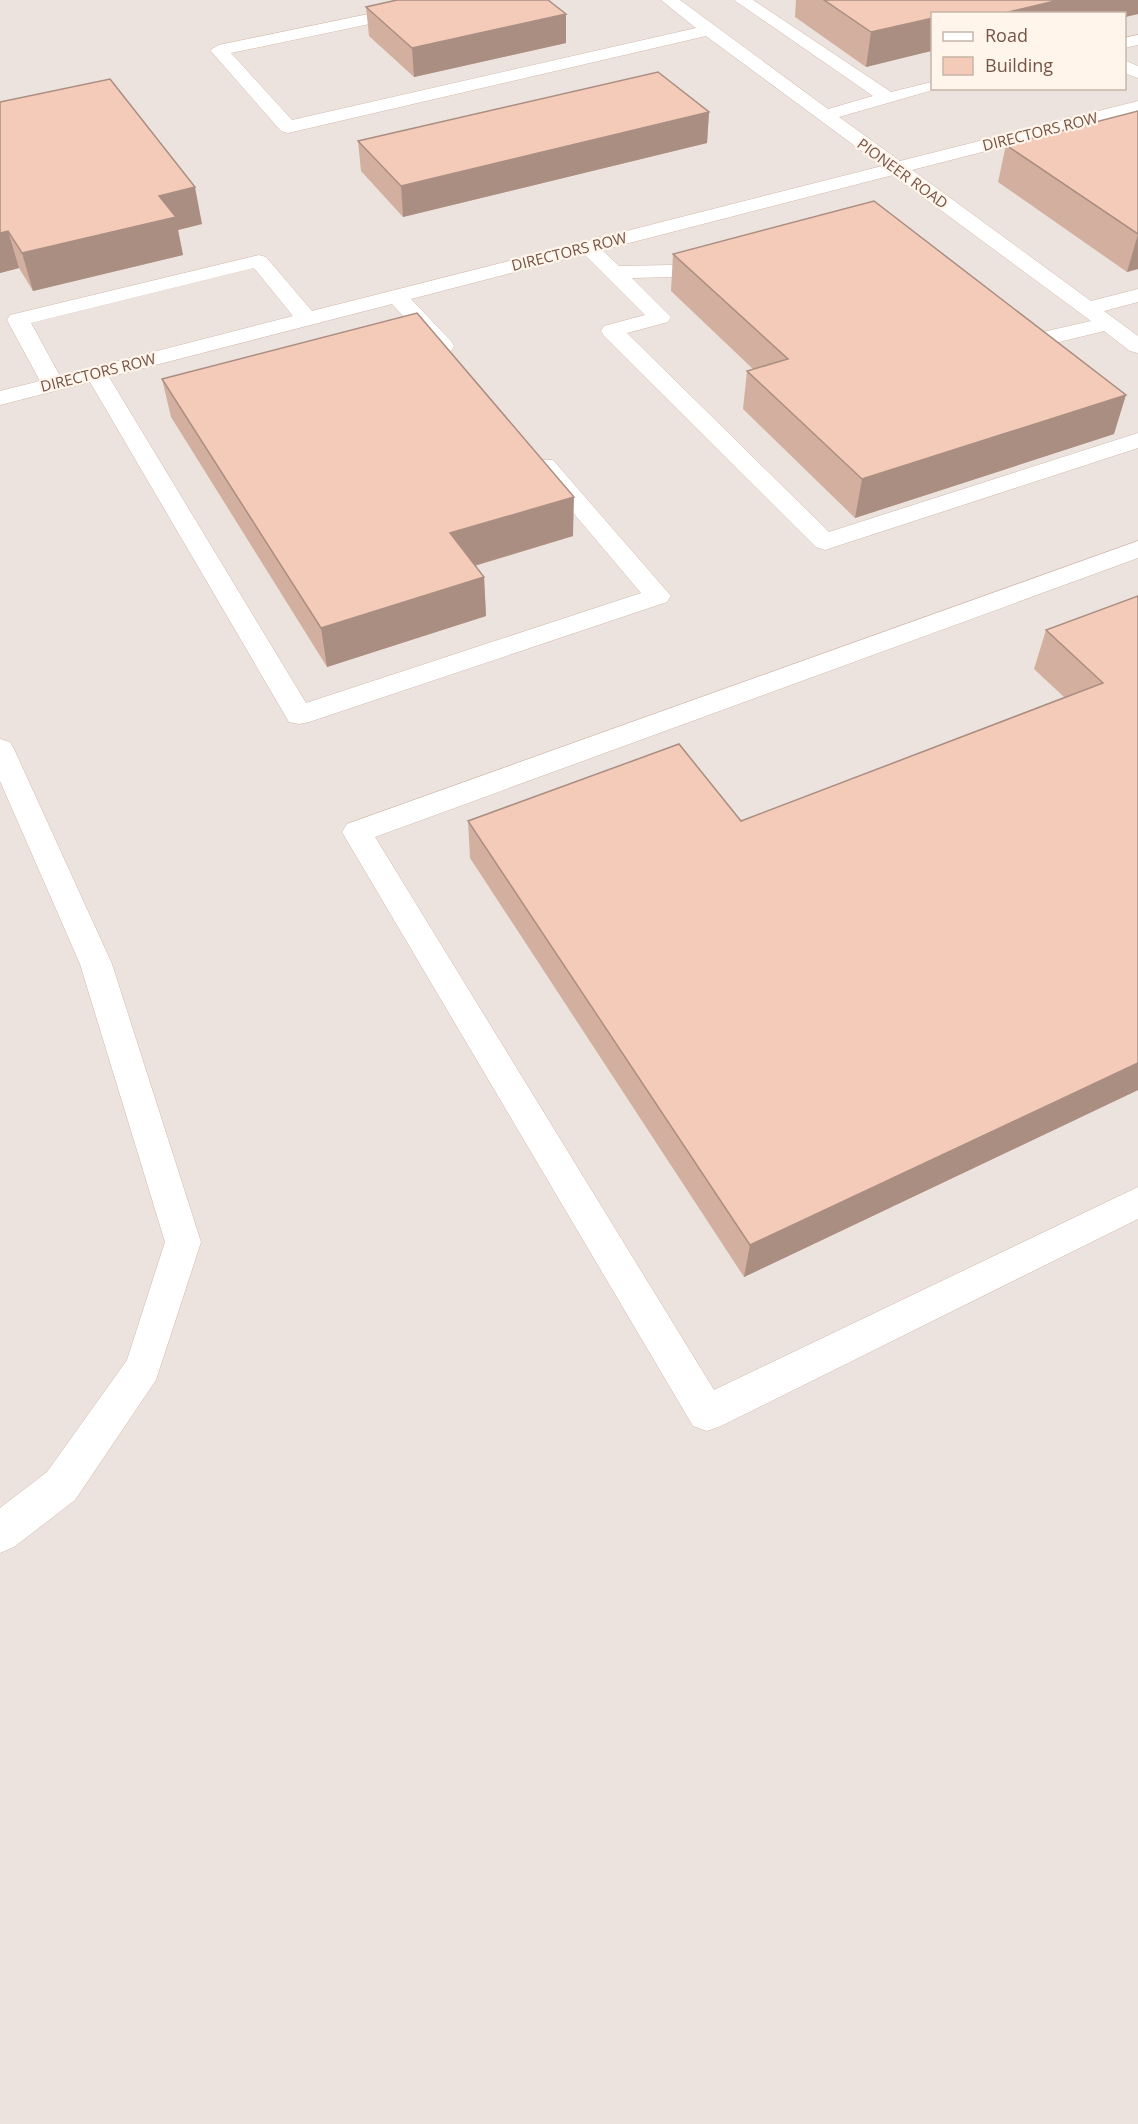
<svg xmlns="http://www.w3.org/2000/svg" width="1138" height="2124" viewBox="0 0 1138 2124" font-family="'Open Sans',sans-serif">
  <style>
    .industrial { fill: #ece3de; fill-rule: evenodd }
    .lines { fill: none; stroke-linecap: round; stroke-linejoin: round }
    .minor-casing { stroke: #d1b9ac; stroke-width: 1 }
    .minor { fill: #fff; fill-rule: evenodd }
    .wall { fill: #d2af9f }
    .shaded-wall { fill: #ab8e82 }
    .building { fill: #f4cbb9; stroke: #ab8e82; stroke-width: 1.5 }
    .labels { text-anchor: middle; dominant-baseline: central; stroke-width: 4.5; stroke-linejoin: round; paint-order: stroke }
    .far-street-label { font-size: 15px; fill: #765448; stroke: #fff5ea }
  </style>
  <rect width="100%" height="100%" fill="#fdf1e3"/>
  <path class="industrial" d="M0 0H1138V2124H0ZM932 14H1124V88H932Z"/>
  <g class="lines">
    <defs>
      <path id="minor" d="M436 0H468L460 5 231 53 292 120 696 28 661 0H680L828 109 873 96 734 0H753L891 92 932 82V88H940L839 117 900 161 1138 101V112L912 170 1091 301 1138 289V302L1104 311 1138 336V353L1130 351 1104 331 1039 347 1031 345 1005 324 1002 319 1005 314H1021L1043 332 1091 321 893 175 602 250 619 266 673 265 715 254 722 256 725 260 722 264 673 277 632 278 671 317 668 322 627 333 829 532 1138 433V448L834 547 825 550 816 547 604 336 601 331 604 326 645 315 584 254 411 299 451 341 454 346 451 351H435L392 304 109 377 306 703 641 593 537 470 533 465 537 460H553L671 596 667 602 309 722 299 724 289 722 90 382 0 405V391L40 381 7 320 10 315 259 255 266 257 312 311 882 166 706 36 288 133 281 131 210 50 219 45ZM254 268 293 316 60 376 31 323Z
        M1138 35V45L1124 48V38Z
        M1124 60 1138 66V78L1124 73Z
        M1138 541V558L375 837 714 1390 1138 1187V1219L721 1426 707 1431 693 1426 342 832 347 824Z
        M0 739 10 742 14 749 112 964 201 1242 156 1380 75 1500 14 1547 0 1553V1508L47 1472 127 1360 165 1242 80 964 0 781Z"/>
    </defs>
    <use href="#minor" class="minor-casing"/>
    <use href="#minor" class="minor"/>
  </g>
  <path class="wall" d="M796 0H1138V14L1125 17V14H933V52L931 51 866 67 795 17Z
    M366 7 566 43 414 77 369 36Z
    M0 102 202 224 178 230 183 255 33 291 19 268 0 273Z
    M1138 111V269L1127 272 998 182 1006 145Z
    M709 112 707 143 403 217 361 171 358 141Z
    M673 254 1114 434 855 518 743 409 747 371 753 369 671 291Z
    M162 379 573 536 475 566 484 577 486 616 327 667 171 417Z
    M1138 596V1090L744 1277 470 858 468 821H741L1064 697 1034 669 1046 630Z"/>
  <path class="shaded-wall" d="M1059 0H1138V14L1125 17V14H1000Z
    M566 14V43L414 77 412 48Z
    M933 18V43L931 51 866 67 871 32Z
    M709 112 707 143 403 217 401 186Z
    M195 187 202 224 178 230 183 255 33 291 22 253 159 196Z
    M8 231 19 268 0 273V233Z
    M1138 234V269L1127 272Z
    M1126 395 1114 434 855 518 862 479Z
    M574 497 573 536 453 572 450 533Z
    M484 577 486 616 327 667 321 628Z
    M1138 1063V1090L744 1277 750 1245Z"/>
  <path class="building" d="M397 0H548L566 14 412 48 366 7Z
    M824 0H1059L1000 14H933V18L871 32Z
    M658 72 709 112 401 186 358 141Z
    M110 79 195 187 159 196 176 217 22 253 8 231 0 233V102Z
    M1138 111V234L1006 145Z
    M874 201 1126 395 862 479 747 371 788 359 673 254Z
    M417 313 574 497 450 533 484 577 321 628 162 379Z
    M1138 596V1063L750 1245 468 821 679 744 741 821 1103 683 1046 630Z"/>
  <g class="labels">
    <g class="far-street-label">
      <text transform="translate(1040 131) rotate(-14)">DIRECTORS ROW</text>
      <text transform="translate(903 173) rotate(36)">PIONEER ROAD</text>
      <text transform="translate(569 251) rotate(-14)">DIRECTORS ROW</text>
      <text transform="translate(98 372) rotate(-14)">DIRECTORS ROW</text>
    </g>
  </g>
  <rect x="931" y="12" width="195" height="78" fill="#fff5ea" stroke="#c8b5a9" stroke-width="1.5"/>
  <rect x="943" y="32" width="30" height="9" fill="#ffffff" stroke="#c8b5a9" stroke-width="1.5"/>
  <text x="985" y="42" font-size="18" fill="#765448">Road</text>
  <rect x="943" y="57" width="30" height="18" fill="#f4cbb9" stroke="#c8b5a9" stroke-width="1.5"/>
  <text x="985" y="72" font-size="18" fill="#765448">Building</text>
</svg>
